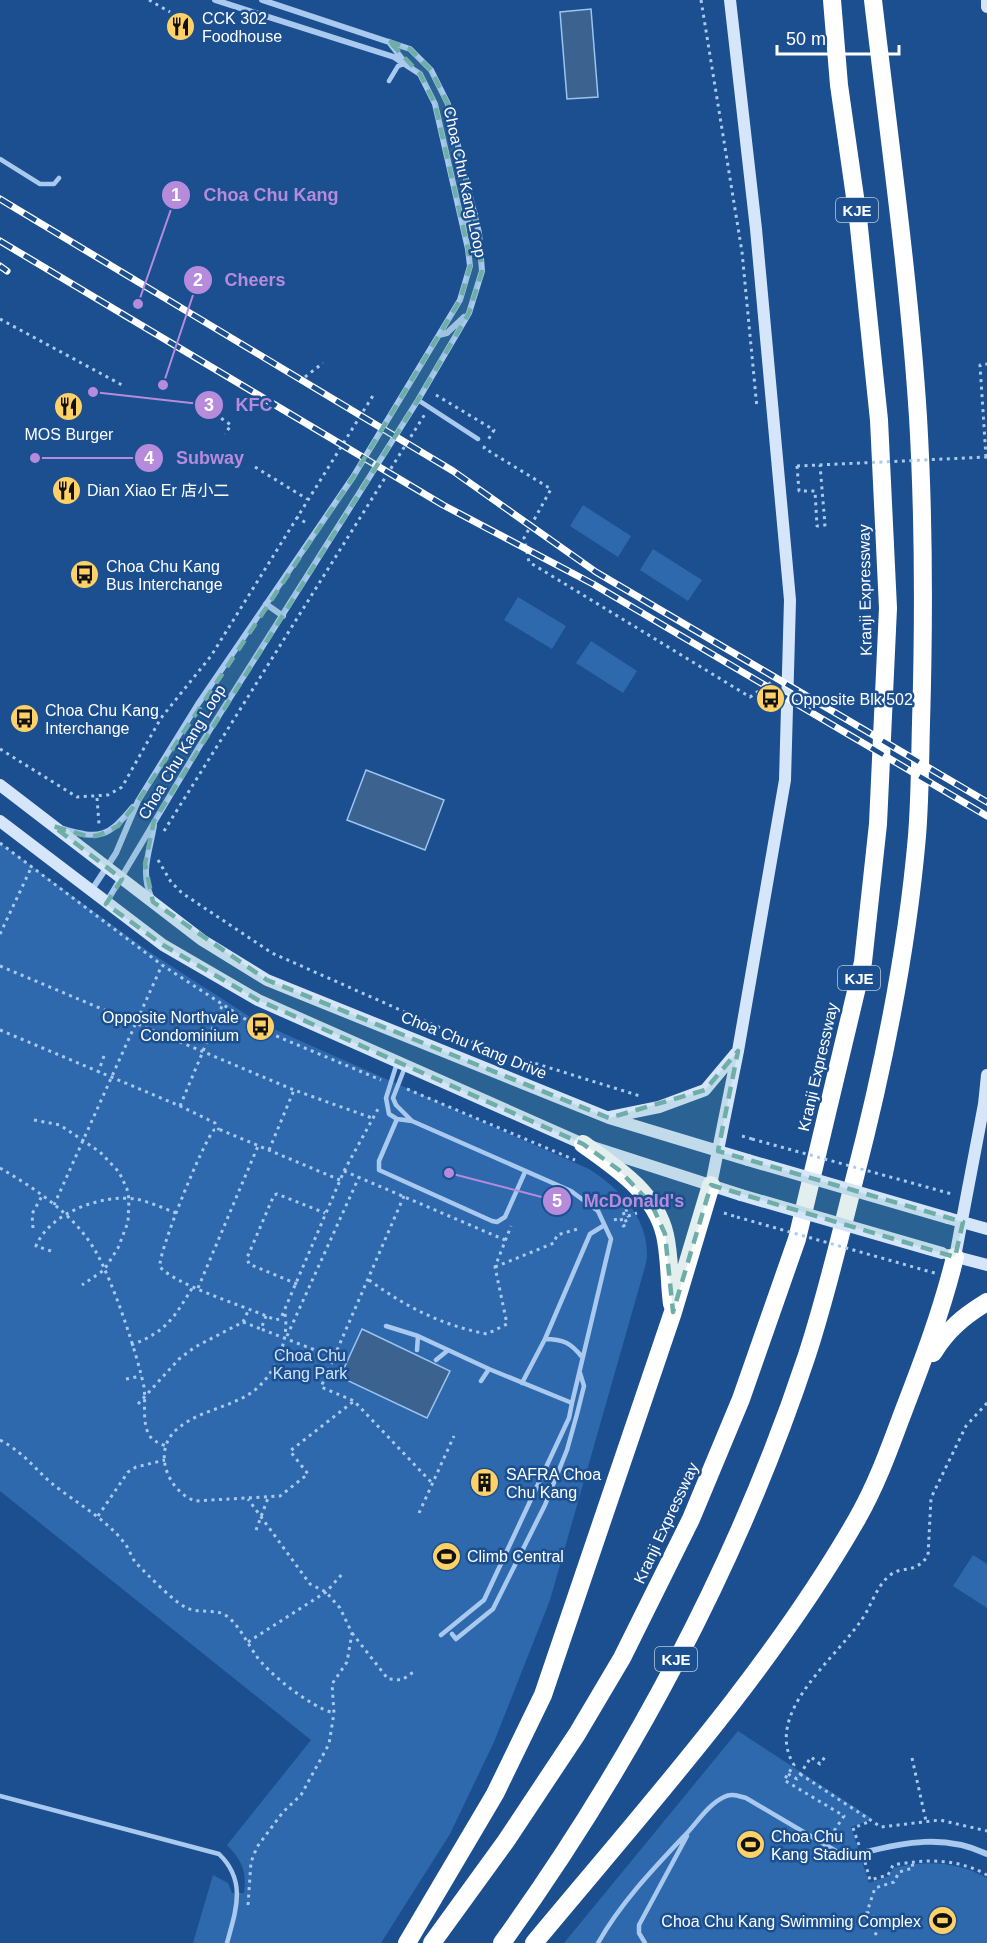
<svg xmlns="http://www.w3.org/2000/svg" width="987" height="1943" viewBox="0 0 987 1943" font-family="Arial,'Noto Sans SC',sans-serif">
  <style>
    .green { fill: #2e69ad }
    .water { fill: #3c6290; stroke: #9cc4f0; stroke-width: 1.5 }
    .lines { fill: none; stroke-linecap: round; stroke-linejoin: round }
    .path { stroke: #a9c9ee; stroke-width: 3; stroke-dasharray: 3 4.5; stroke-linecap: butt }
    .service { stroke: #a9c9ee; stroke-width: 4.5 }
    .minor { stroke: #a9c9ee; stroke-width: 6 }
    .secondary { stroke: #d6e6fa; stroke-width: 12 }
    .motorway { stroke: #fff; stroke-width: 18 }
    .rail-casing { stroke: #fff; stroke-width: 7 }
    .rail { stroke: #1b4f8f; stroke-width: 4.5; stroke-dasharray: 14; stroke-linecap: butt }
    .path-bridge { stroke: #a9c9ee; stroke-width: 3; stroke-dasharray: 3 4.5; stroke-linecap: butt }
    .secondary-bridge { stroke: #d6e6fa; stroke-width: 12 }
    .marked { fill: #6fada8; fill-opacity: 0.2; stroke: #6fada8; stroke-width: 4.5; stroke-dasharray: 12 8; stroke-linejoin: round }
    .labels { text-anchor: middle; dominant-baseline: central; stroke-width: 5; stroke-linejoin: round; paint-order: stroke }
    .shield { fill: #1b4f8f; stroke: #bbcadd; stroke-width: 1.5 }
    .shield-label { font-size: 15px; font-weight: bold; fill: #fff }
    .poi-label { font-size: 16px; fill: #fff; stroke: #1b4f8f; text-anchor: start }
    .street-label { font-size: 16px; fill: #fff; stroke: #1b4f8f }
    .park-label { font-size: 16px; fill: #cfe3fa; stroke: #1b4f8f }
    .leader { fill: none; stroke: #b68bdc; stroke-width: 2 }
    .callout-dot { fill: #b68bdc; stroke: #1b4f8f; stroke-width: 2 }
    .mark-label { font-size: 18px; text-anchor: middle; font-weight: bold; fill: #fff }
    .callout-label { font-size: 18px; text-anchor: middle; font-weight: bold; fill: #b68bdc; stroke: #1b4f8f; stroke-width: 5; stroke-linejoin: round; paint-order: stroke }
  </style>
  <rect width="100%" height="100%" fill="#1b4f8f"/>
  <path class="green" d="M583 505 631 536 618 557 570 526Z
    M653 549 702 580 688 601 640 570Z
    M518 597 566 626 552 649 504 620Z
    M591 641 637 671 623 693 576 663Z
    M0 843 148 951 258 1022 589 1169C619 1188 647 1216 647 1254 647 1263 643 1273 641 1281L550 1600 494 1742 450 1834 381 1943H193L213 1875 228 1883 232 1893H244C247 1871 242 1861 227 1845L311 1740 0 1491Z
    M973 1555 987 1564V1608L953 1586Z
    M738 1731 873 1819 851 1827 869 1883 889 1876 893 1868C926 1860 956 1861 987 1878V1943H564Z"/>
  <path class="water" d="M591 9 598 97 567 99 560 12Z
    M366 770 444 800 425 850 347 820Z
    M362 1329 450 1371 427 1418 340 1377Z"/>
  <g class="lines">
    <path class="path" d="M149 0 170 12
      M701 0 742 252 757 408
      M0 319 122 385
      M305 377 323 363
      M436 395 494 430 488 440
      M215 414 231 425 225 434
      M485 446 484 448 551 489 524 538 529 562 750 697 773 681
      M986 457 980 365 987 364
      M797 466 799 491H815L817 526 825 525 820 465
      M255 467 307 499
      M296 517 308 524
      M0 749 77 797 108 795 122 787 161 718 211 656 374 394
      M97 798 99 824
      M164 831 425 414
      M0 843 162 965 262 1030 381 1080
      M158 860 171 882 182 893 272 953 486 1048 640 1096
      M0 934 32 866
      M0 966 294 1090 372 1118
      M0 1030 180 1106 215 1123 219 1130
      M98 1073 104 1056
      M407 1089 575 1160
      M180 1106 222 1006
      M34 1120 60 1125 100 1152 119 1172 127 1189 129 1199 128 1222 118 1248 104 1270 82 1285
      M742 1136 752 1139
      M269 1150 294 1090
      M0 1168C36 1189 75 1215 96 1252 113 1282 137 1353 144 1387 146 1402 142 1418 148 1433 151 1440 158 1443 166 1446
      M344 1171 505 1240
      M340 1180 221 1130H214C203 1142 157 1255 160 1267 176 1285 241 1305 266 1316L276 1320 281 1318 344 1171 378 1109
      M404 1196 321 1387 354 1401 432 1483
      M54 1205 162 965
      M724 1213 737 1217
      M614 1220 621 1218 623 1226 627 1225 623 1211 626 1209 628 1216 637 1213
      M33 1228 32 1214 42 1196
      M51 1251 36 1246C50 1212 103 1194 136 1199 150 1202 163 1208 176 1213
      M495 1267 554 1243 557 1235 581 1228
      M369 1280C406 1307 441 1325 487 1334L507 1324 495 1267 511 1226
      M297 1284 249 1264 247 1258 274 1195 277 1194 325 1213
      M198 1288 258 1146
      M285 1314C290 1343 272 1382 246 1396 223 1409 196 1412 176 1430 152 1452 168 1491 195 1501L280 1496 308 1474 290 1451 354 1401
      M266 1316 261 1329 333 1357
      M243 1322 261 1329
      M287 1336 359 1177
      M131 1345C167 1332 175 1316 194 1285
      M126 1379 141 1376
      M138 1404 179 1359 195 1347 243 1322 249 1309
      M0 1440C28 1455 36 1472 59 1489 83 1507 108 1521 126 1545 130 1551 132 1559 137 1564 148 1575 172 1600 185 1607 199 1615 216 1607 228 1617 240 1627 246 1641 255 1654 267 1673 312 1708 334 1713
      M419 1513 454 1436
      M98 1516 128 1472 136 1467 165 1460
      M256 1530 268 1498
      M352 1633 388 1679 402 1680 415 1671
      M248 1642 326 1592 344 1572
      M912 1758 926 1821
      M788 1774 797 1779 811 1757 820 1764 827 1754
      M800 1774 881 1827 940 1820 987 1831
      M830 1837 844 1816 784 1780 794 1765C763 1714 833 1661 860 1622 871 1608 875 1588 889 1576 903 1564 912 1576 928 1556L931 1498 966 1426 987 1403
      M859 1845 853 1828 871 1821
      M865 1862 870 1880 888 1875 893 1865C927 1859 956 1858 987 1875
      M248 1905 251 1862 257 1847 283 1812 301 1795 329 1744 334 1713 332 1684 347 1662 352 1633 340 1608 326 1592 310 1584 248 1499
      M875 1935 882 1923 867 1912 875 1888 894 1882 899 1872 913 1868 912 1862"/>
    <path class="service" d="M389 81 398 66 404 64
      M0 159 40 184H54L59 178
      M418 400 478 439
      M405 1067 393 1098 396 1105 412 1121
      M397 1119 379 1161V1170L492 1221 497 1222 505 1217 525 1172
      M386 1326 418 1336 489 1369 572 1403 611 1239 598 1211 571 1191 412 1121 397 1119 389 1114 386 1098 397 1063
      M545 1339C563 1339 571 1343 582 1357
      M417 1350 418 1336
      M436 1360 447 1351
      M481 1381 489 1369
      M522 1383 545 1339 590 1234 603 1226
      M577 1414 584 1386 580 1373
      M452 1634 456 1639 493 1609 545 1505 567 1450 577 1414
      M441 1635 484 1600 569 1418 572 1403
      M0 1796 219 1854C247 1881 236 1910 227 1943
      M598 1943C622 1901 655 1867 688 1832 698 1821 709 1804 724 1797 731 1793 738 1796 746 1798L846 1857 862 1853
      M645 1943 639 1933V1925L687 1836"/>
    <path class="minor" d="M389 42 403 60
      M465 230 468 219 475 214
      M439 335 447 333 464 317
      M266 604 283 616
      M63 829C100 840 108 837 133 807
      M91 891 116 853 138 801 198 704 353 477 460 300 470 266 468 249 435 104 420 74 394 57 215 0
      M151 897C140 870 150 852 154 825
      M106 903 199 747 418 400 469 313 482 271 479 233 448 104 431 70 410 49 262 0
      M862 1853C905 1842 945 1834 987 1854"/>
    <path class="secondary" d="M987 0V7
      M0 785 202 940 267 980 609 1118 748 1160
      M0 821 163 945 258 1000 583 1144 741 1195
      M610 1117 659 1107 705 1090 736 1053
      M711 1185 738 1051 785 780 790 600 756 229 730 0
      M948 1218 987 1229
      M949 1255 987 1265
      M955 1257 984 1104 987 1075"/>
    <path class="motorway" d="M583 1144C616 1168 655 1192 665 1235 670 1257 669 1282 672 1304
      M933 1353C947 1330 964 1316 987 1302
      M407 1943 495 1794 543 1695 673 1312 711 1185
      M432 1943 506 1841 577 1734 622 1658 691 1519 741 1399 797 1239 863 962 878 824 888 608 879 420 858 218 839 85 832 0
      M502 1943C630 1765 738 1564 807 1355 826 1297 840 1237 855 1177 884 1065 907 952 917 836 920 799 920 761 921 723 924 622 924 519 918 417 909 278 889 138 873 0
      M534 1943C646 1808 770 1671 857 1519 876 1486 889 1450 902 1415 922 1363 942 1311 955 1257"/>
    <defs>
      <path id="rail" d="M0 199 453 471 596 572 987 802
        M0 241 443 505 593 584 987 816
        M0 266 7 271"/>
    </defs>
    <use href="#rail" class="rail-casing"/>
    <use href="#rail" class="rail"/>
    <path class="path-bridge" d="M797 466 987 457
      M752 1139 952 1194
      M737 1217 938 1274"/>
    <path class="secondary-bridge" d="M748 1160 948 1218
      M741 1195 942 1253"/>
  </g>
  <path class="marked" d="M389 41 410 49 431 70 448 104 479 233 482 271 469 313 418 400 154 821 145 864 153 902 267 980 609 1118 705 1090 738 1051 718 1151 963 1222 955 1257 711 1185 673 1312 665 1234 652 1205 619 1170 583 1144 258 1000 163 945 106 904 122 879 53 826 90 837 99 835 118 826 138 801 353 477 460 300 470 266 468 249 435 104 420 74Z"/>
  <defs>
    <symbol id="restaurant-disc" viewBox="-11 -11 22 22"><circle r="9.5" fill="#ffd166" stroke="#1b4f8f"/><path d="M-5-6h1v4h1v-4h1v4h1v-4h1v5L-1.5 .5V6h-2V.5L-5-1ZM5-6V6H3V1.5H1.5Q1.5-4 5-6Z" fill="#111"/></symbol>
    <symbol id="bus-disc" viewBox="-11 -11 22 22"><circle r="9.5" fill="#ffd166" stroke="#1b4f8f"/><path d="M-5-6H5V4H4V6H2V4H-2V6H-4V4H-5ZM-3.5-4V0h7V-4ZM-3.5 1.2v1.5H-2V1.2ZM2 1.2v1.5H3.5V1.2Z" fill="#111"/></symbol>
    <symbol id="building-disc" viewBox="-11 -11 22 22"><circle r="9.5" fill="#ffd166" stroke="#1b4f8f"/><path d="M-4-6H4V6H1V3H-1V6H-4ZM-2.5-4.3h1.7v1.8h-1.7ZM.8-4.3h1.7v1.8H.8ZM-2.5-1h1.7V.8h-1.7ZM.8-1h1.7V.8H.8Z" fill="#111"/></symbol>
    <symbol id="stadium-disc" viewBox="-11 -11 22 22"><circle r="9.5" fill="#ffd166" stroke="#1b4f8f"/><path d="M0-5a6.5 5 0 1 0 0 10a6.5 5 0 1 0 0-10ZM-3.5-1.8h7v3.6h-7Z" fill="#111"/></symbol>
  </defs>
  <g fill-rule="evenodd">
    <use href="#restaurant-disc" x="164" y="10" width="33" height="33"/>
    <use href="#restaurant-disc" x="52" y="390" width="33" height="33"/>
    <use href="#restaurant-disc" x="50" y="474" width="33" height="33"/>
    <use href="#bus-disc" x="68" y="558" width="33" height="33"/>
    <use href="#bus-disc" x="754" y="682" width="33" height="33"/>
    <use href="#bus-disc" x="8" y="702" width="33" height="33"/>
    <use href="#bus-disc" x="244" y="1010" width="33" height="33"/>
    <use href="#building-disc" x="468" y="1466" width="33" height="33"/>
    <use href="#stadium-disc" x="430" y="1540" width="33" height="33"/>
    <use href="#stadium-disc" x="734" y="1828" width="33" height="33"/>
    <use href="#stadium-disc" x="926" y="1904" width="33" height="33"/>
  </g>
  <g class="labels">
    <g class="shield">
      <rect x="836" y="198" width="42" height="24" rx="4.5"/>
      <rect x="838" y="966" width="42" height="24" rx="4.5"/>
      <rect x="655" y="1647" width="42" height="24" rx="4.5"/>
    </g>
    <g class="shield-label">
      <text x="857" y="210">KJE</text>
      <text x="859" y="978">KJE</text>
      <text x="676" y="1659">KJE</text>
    </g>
    <g class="poi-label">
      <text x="202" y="18">CCK 302<tspan x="202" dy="18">Foodhouse</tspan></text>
      <text x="69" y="434" text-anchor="middle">MOS Burger</text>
      <text x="87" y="490">Dian Xiao Er 店小二</text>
      <text x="106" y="566">Choa Chu Kang<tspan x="106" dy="18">Bus Interchange</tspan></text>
      <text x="791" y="699">Opposite Blk 502</text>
      <text x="45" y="710">Choa Chu Kang<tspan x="45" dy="18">Interchange</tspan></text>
      <text x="239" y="1017" text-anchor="end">Opposite Northvale<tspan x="239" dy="18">Condominium</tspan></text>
      <text x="506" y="1474">SAFRA Choa<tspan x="506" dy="18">Chu Kang</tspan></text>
      <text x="467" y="1556">Climb Central</text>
      <text x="771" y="1836">Choa Chu<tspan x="771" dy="18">Kang Stadium</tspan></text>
      <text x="921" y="1921" text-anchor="end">Choa Chu Kang Swimming Complex</text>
    </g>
    <g class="street-label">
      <text transform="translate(465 182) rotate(78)">Choa Chu Kang Loop</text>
      <text transform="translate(865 590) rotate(-91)">Kranji Expressway</text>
      <text transform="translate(182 752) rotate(-59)">Choa Chu Kang Loop</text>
      <text transform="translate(474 1045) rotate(22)">Choa Chu Kang Drive</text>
      <text transform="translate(818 1067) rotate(-77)">Kranji Expressway</text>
      <text transform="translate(666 1523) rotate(-65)">Kranji Expressway</text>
    </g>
    <g class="park-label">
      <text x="310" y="1355">Choa Chu<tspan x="310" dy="18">Kang Park</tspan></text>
    </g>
  </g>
  <path class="leader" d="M138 304L176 195M163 385L198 280M93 392L209 405M35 458L149 458M449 1173L557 1201"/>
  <g class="callout-dot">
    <circle cx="138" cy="304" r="6"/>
    <circle cx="163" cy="385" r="6"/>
    <circle cx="93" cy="392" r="6"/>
    <circle cx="35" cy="458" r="6"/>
    <circle cx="449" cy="1173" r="6"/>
    <circle cx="176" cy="195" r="15"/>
    <circle cx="198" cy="280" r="15"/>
    <circle cx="209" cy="405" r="15"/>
    <circle cx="149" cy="458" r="15"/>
    <circle cx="557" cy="1201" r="15"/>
  </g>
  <g class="mark-label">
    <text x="176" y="201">1</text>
    <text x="198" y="286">2</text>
    <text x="209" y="411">3</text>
    <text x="149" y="464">4</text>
    <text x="557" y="1207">5</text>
  </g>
  <g class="callout-label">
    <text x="271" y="201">Choa Chu Kang</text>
    <text x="255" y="286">Cheers</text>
    <text x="254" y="411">KFC</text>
    <text x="210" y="464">Subway</text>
    <text x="634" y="1207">McDonald's</text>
  </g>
  <path d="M777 45v9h122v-9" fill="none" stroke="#ffffff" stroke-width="3"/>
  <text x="786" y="45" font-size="18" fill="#ffffff" stroke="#1b4f8f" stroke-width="4.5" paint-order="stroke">50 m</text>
</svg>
